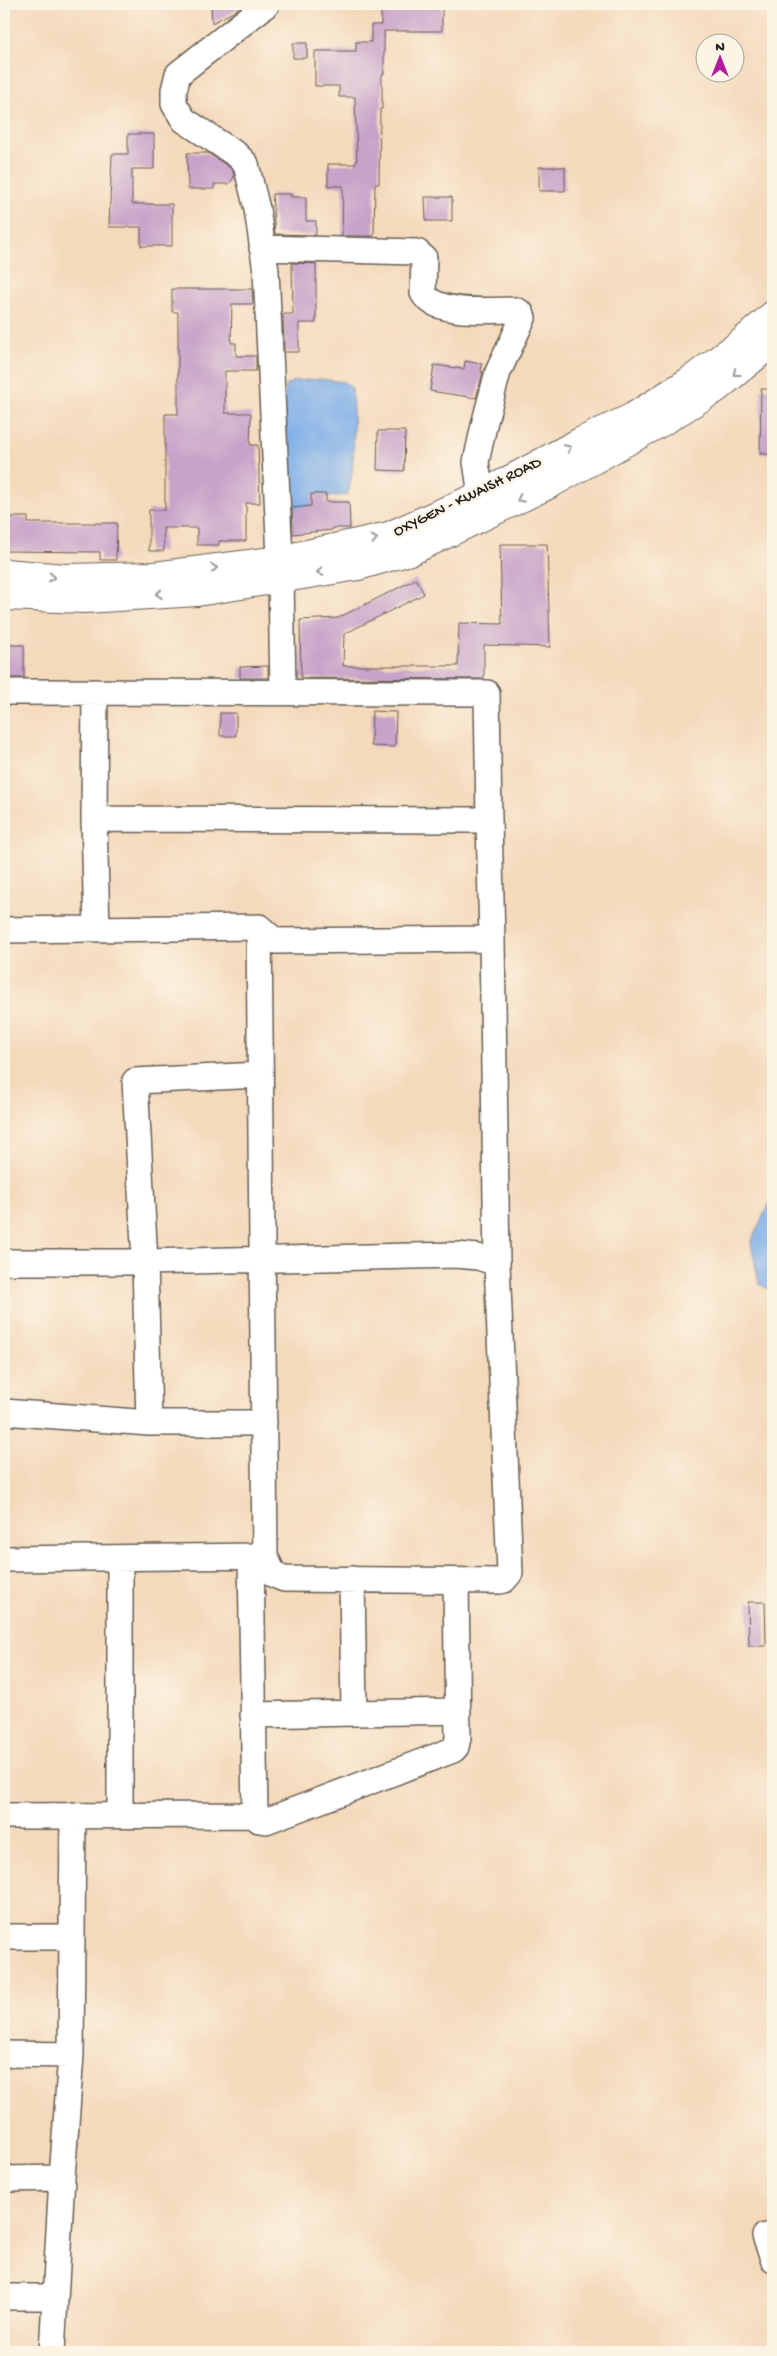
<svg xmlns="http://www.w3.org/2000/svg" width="777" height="2356" viewBox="0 0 777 2356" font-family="'Gochi Hand',sans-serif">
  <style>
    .water { fill: #7dade8; stroke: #4c6482 }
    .building { fill: #c7a2c9 }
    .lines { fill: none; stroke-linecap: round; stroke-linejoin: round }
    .minor-casing { stroke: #685e54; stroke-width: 28 }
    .major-casing { stroke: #685e54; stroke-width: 30 }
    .minor { stroke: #fff; stroke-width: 25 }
    .major { stroke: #fff; stroke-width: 28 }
    .oneway { stroke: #999 }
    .labels { text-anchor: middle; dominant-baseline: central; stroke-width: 5; stroke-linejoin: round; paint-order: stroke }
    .street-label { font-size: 16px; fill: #1c1c1c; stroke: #fcf5e5 }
  </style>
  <rect width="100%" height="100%" fill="#fcf5e5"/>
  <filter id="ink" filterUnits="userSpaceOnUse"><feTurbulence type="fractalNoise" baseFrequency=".02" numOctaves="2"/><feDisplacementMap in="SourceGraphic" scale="10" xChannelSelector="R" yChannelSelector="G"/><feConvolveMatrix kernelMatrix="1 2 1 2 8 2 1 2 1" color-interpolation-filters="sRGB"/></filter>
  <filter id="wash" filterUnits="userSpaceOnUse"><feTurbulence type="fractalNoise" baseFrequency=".0096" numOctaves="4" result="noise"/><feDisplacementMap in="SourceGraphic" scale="20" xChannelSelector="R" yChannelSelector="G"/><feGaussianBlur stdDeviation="1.12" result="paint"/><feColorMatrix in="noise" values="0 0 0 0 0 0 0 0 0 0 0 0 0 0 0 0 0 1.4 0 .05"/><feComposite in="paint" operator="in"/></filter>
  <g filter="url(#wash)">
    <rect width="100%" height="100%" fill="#f4d9bb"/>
    <path class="water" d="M321 379 344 382 352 388C353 419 357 466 347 495L315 498 309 506 298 513 283 510 278 434 286 385 294 381Z
      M773 1194V1291L759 1284 751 1242Z"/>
    <g id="blocks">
      <path class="building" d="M211 4H244L233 12 212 23Z
        M381 4H432V7H442V31H384V74H382V109H380L379 184H375L374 236H342L343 186H328V164H355L357 160 355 97H339V86H315V51H356V42H371V25H381Z
        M293 43H307V58H293Z
        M128 134H154V169H132V204H172V246H141V227H109L112 154H128Z
        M187 153H208L228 166 233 171 234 177 229 184H214V189H188Z
        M539 167H565V191H539Z
        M272 194H291V197H306V221H316V235L275 234Z
        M425 197H452V221H426Z
        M292 263 316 264V323H299V352H284L283 314H293Z
        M172 289H252L253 304H232L231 343H236V356H256V371H225V413H251L250 445H258L260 503H246V541H219V545H197V528H163L164 551H149V510H165V414H178V312H172Z
        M465 361 482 364 481 372H483L476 398 430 391 434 365 464 369Z
        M761 389H773V454H760Z
        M378 431H405L404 471 377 470Z
        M311 494H326V502H349L350 528H332V530L293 534 292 508 311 506Z
        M4 517H28V523H117L116 560H100V552L4 551Z
        M500 544H547L550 647 484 645V679L301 678 300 620 338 618 416 579 424 594 344 634 343 666H458L459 623 502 624Z
        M4 645H24V678H4Z
        M268 666V678H240V667Z
        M372 711 396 712 395 747 371 746Z
        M220 713H236V736H220Z
        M748 1602H765L766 1646H749Z"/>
    </g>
  </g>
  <g filter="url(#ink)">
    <use href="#blocks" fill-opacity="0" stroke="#685e54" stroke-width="1"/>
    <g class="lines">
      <defs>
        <path id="minor" d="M267 4 178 74 174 90V104L184 120 237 155 246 164 257 209 266 271 281 578 283 692
          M262 248 417 252 424 258 423 293C436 316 492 310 515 310L521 313 523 318 498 372 485 421 476 462 481 495
          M4 692 487 693 489 820
          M94 819 95 692
          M97 929 94 819 489 820 492 939 275 941 259 927
          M4 930 259 927 265 1556 4 1559
          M4 1262H145L135 1081 260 1075
          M4 1412 149 1423H264
          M149 1423 145 1262 456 1255 478 1257 497 1263
          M251 1556 255 1815 259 1820 266 1821 453 1750 456 1747 458 1738 456 1581
          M265 1556 274 1575 284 1579 500 1581 504 1580 510 1573 497 1263 492 939
          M120 1558V1815
          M352 1579 354 1713
          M253 1715 458 1711
          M4 1816 255 1815
          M4 1937H72
          M4 2054 71 2055 62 2178 4 2179
          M71 2055 73 1815
          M765 2236 773 2259
          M4 2297H55
          M52 2352 62 2178"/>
        <path id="major" d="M4 573 66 578 154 576 280 560 389 536 481 495 580 442 633 417 688 382 741 343 773 315
          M4 596 85 599 197 592 358 566 413 550 550 484 660 423 717 388 773 342"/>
      </defs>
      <use href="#minor" class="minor-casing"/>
      <use href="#major" class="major-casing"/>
      <use href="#minor" class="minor"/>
      <use href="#major" class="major"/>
    </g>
    <defs><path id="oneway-chevron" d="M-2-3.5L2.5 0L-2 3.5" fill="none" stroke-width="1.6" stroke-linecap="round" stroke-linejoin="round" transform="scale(1.25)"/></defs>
    <g class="oneway">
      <use href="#oneway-chevron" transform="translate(736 373) rotate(142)"/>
      <use href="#oneway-chevron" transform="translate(568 448) rotate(-28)"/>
      <use href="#oneway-chevron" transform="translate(520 499) rotate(154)"/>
      <use href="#oneway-chevron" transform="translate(374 539) rotate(-12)"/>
      <use href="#oneway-chevron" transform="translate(214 568) rotate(-7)"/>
      <use href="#oneway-chevron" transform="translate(320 572) rotate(171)"/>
      <use href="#oneway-chevron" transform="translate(52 577) rotate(5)"/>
      <use href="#oneway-chevron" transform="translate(159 594) rotate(176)"/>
    </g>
  </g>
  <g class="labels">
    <g class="street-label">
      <text transform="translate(468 498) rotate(-26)">OXYGEN - KWAISH ROAD</text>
    </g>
  </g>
  <rect width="777" height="2356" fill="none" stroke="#fcf5e5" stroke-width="20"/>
  <g transform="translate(720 58)"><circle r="24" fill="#fcf5e5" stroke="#a29e95"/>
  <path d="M0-4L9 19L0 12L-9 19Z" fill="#b5179e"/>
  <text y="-8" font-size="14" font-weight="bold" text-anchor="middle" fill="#1c1c1c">N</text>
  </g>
</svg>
